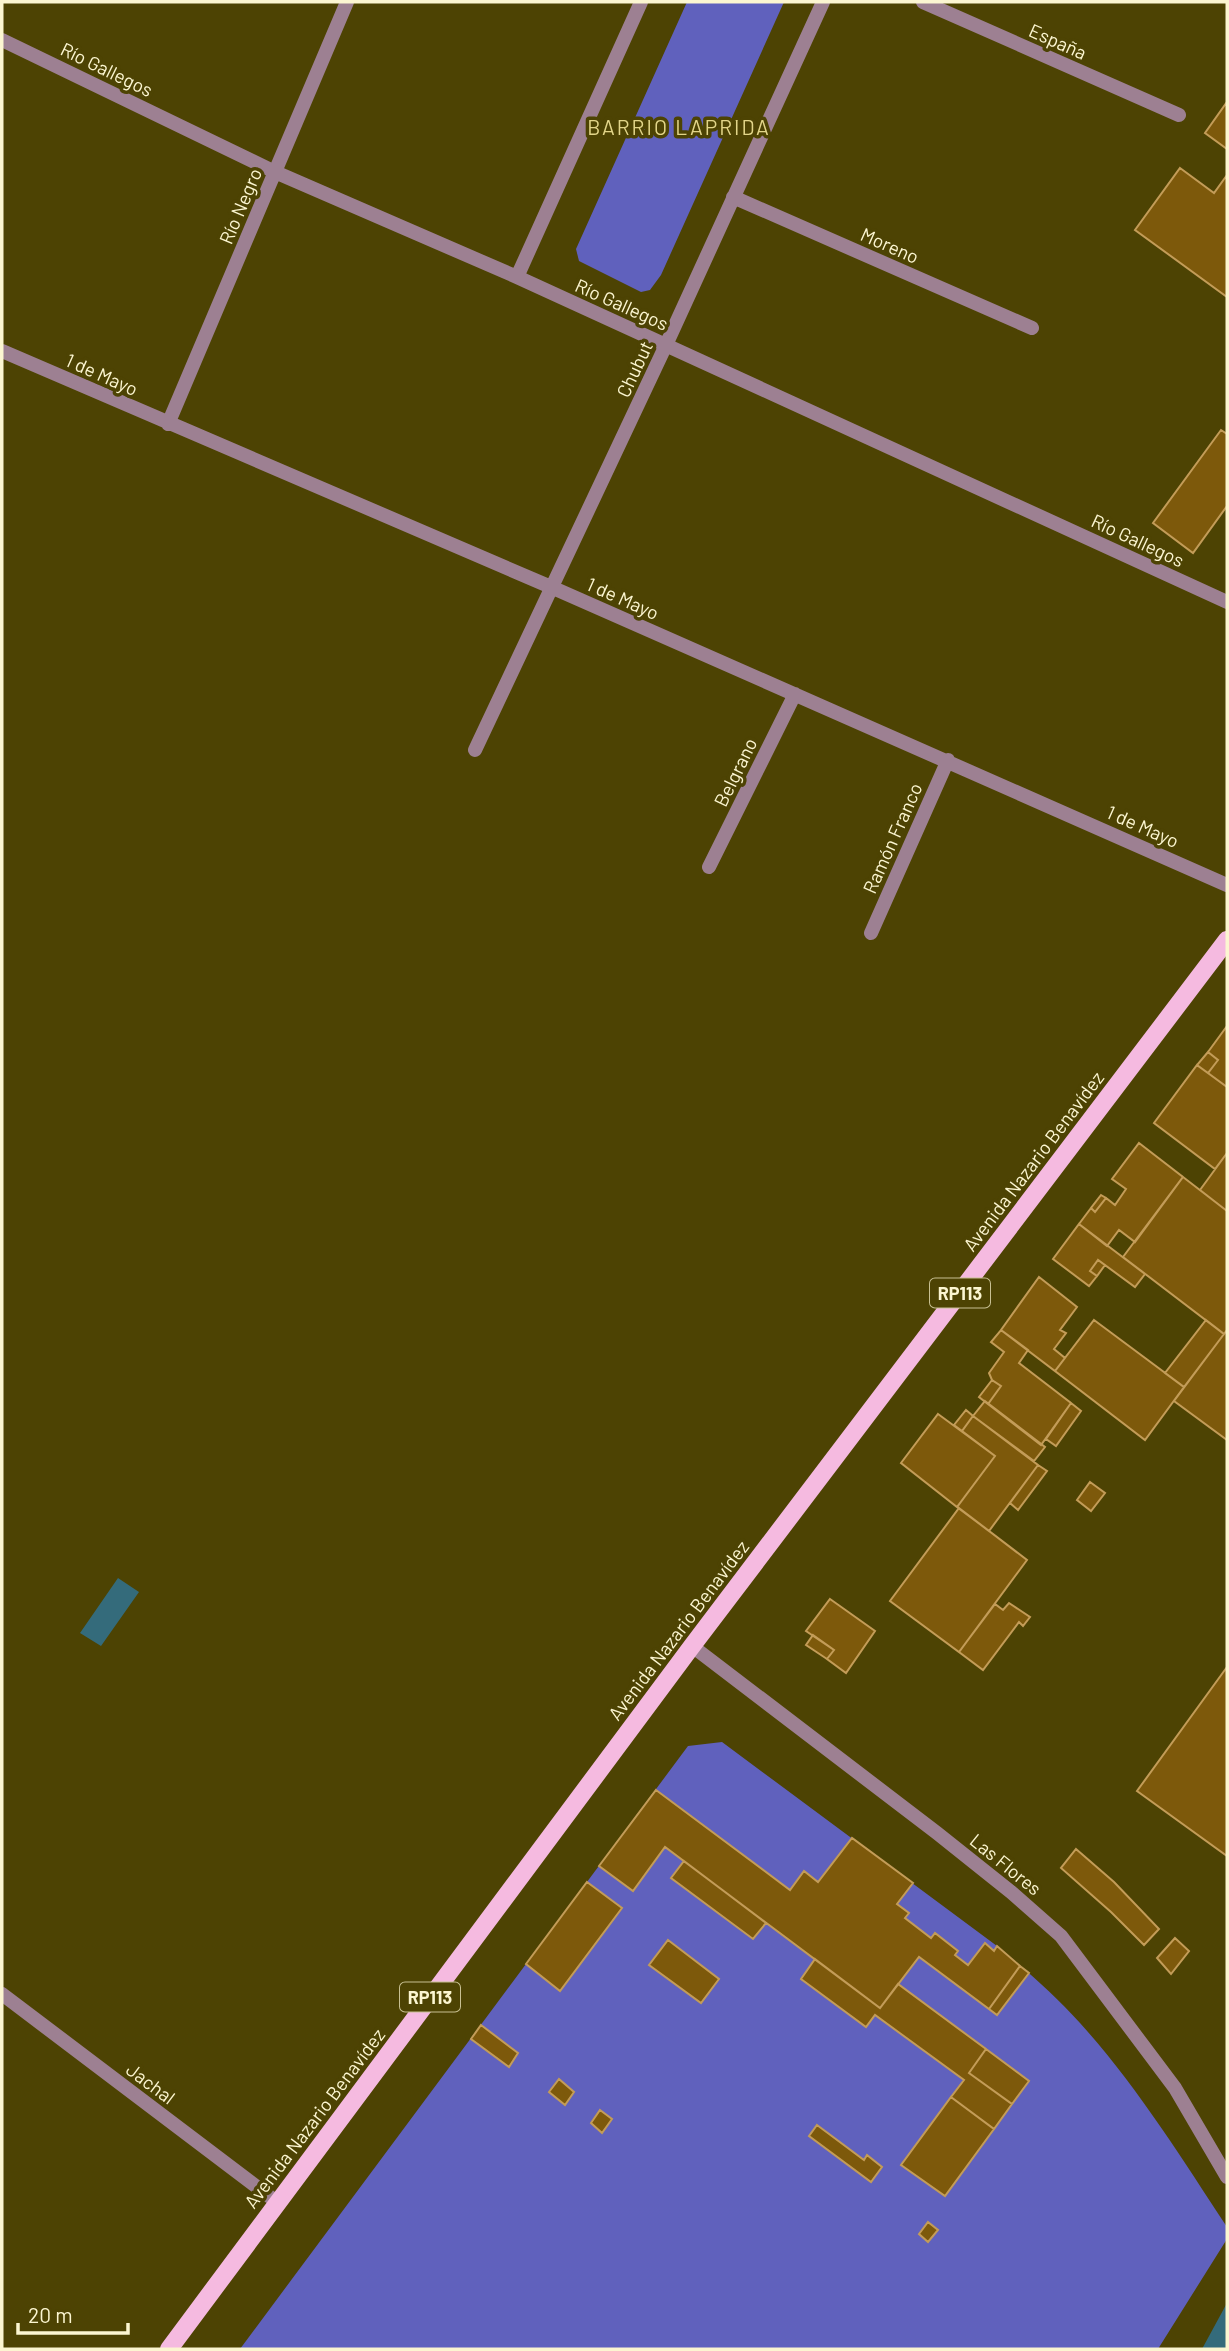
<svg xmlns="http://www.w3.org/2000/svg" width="1229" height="2351" viewBox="0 0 1229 2351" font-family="Barlow,sans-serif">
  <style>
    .green { fill: #6061bd }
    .water { fill: #346b7b }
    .building { fill: #7d590b; stroke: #c39c58; stroke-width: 2 }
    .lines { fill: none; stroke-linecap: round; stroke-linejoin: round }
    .street { stroke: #9d8092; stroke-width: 14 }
    .primary { stroke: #f5bae0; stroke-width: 18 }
    .labels { text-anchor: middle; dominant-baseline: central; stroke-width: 7; stroke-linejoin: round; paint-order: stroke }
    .shield { fill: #4d4303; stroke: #c8c093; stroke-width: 2 }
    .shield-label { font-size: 18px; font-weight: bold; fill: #fcf6d1 }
    .street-label { font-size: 19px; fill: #fcf6d1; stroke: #4d4303 }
    .neighbourhood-label { font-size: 21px; letter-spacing: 2px; fill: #e2d589; stroke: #4d4303 }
  </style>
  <rect width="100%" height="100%" fill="#4d4303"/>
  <path class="green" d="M687 2H784L661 275 650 290 641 292 579 261 576 249Z
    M722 1742 997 1946C1026 1970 1055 1995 1080 2023 1136 2085 1181 2157 1227 2227V2239L1158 2349H240L688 1746Z"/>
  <path class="water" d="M118 1578 139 1592 101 1646 80 1633Z
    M1227 2303V2349H1202Z"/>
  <path class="building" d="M1227 102V149L1205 133Z
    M1180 168 1214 193 1227 175V297L1135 230Z
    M1221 430 1227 434V506L1193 553 1153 523Z
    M1227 1026V1087L1208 1073 1218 1060 1208 1052Z
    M1208 1052 1218 1060 1208 1073 1197 1065Z
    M1197 1065 1227 1087V1153L1215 1169 1154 1123Z
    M1139 1143 1183 1177 1135 1242 1119 1230 1107 1246 1079 1224 1091 1208 1095 1212 1106 1198 1115 1205 1126 1189 1112 1179Z
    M1227 1153V1211L1200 1190Z
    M1183 1177 1227 1211V1330L1224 1334 1123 1257Z
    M1101 1195 1106 1198 1095 1212 1091 1208Z
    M1079 1224 1145 1274 1135 1287 1098 1260 1090 1271 1097 1276 1089 1286 1053 1259Z
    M1098 1260 1105 1265 1097 1276 1090 1271Z
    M1039 1277 1077 1307 1060 1330 1066 1333 1054 1349 1065 1358 1055 1371 1001 1330Z
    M1094 1320 1184 1387 1145 1440 1055 1371Z
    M1206 1320 1224 1334 1184 1387 1165 1373Z
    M1001 1330 1028 1350 1019 1363 1071 1403 1041 1445 988 1404 1001 1386 992 1380 989 1373 1004 1352 991 1342Z
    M1227 1330V1440L1174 1401Z
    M992 1380 1001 1386 988 1404 979 1397Z
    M985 1401 1045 1447 1034 1461 973 1416Z
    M1071 1403 1081 1411 1056 1446 1046 1439Z
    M966 1410 973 1416 962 1431 954 1425Z
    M938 1414 995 1456 957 1507 901 1463Z
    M973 1416 1038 1465 989 1531 957 1507 995 1456 962 1431Z
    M1038 1465 1047 1471 1018 1510 1010 1503Z
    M1090 1482 1105 1493 1091 1511 1077 1500Z
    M959 1508 1027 1560 959 1652 890 1601Z
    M830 1599 875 1631 846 1673 827 1659 834 1650 806 1631Z
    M1009 1603 1030 1617 1023 1626 1019 1622 983 1670 959 1652 995 1604 1003 1610Z
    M813 1635 834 1650 827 1659 806 1645Z
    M1227 1667V1856L1137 1791Z
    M656 1790 790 1890 804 1871 818 1882 852 1838 913 1883 897 1904 909 1913 905 1918 931 1938 935 1933 958 1951 955 1955 968 1965 985 1943 994 1951 997 1946 1020 1966 989 2009 919 1957 880 2008 665 1847 633 1891 599 1866Z
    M1076 1849 1114 1882 1159 1929 1144 1945 1111 1912 1061 1868Z
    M684 1861 766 1923 753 1939 671 1878Z
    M587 1882 622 1908 560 1991 526 1964Z
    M1175 1938 1189 1951 1171 1974 1157 1958Z
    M668 1940 719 1979 701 2003 649 1965Z
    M815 1959 880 2008 898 1984 986 2049 969 2073 1012 2104 994 2129 951 2097 964 2080 875 2015 866 2027 801 1979Z
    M1020 1966 1029 1973 997 2015 989 2009Z
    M481 2025 518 2053 509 2067 471 2039Z
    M986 2049 1029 2081 1012 2104 969 2073Z
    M559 2079 574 2092 565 2105 549 2092Z
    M951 2097 994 2129 945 2196 901 2165Z
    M600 2110 612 2119 602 2133 591 2123Z
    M817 2125 864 2160 867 2155 882 2167 871 2182 809 2136Z
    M928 2222 938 2230 928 2242 919 2234Z"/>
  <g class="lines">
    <path class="street" d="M923 2 1179 115
      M2 40 275 172 517 277 1227 602
      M733 197 1032 328
      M517 277 641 2
      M2 351 551 587 1227 885
      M168 424 347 2
      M475 750 666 345 823 2
      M709 867 795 694
      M871 933 948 760
      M692 1646 937 1833 1011 1892 1061 1936 1175 2088 1227 2177
      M2 1994 278 2203"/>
    <path class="primary" d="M169 2349 692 1646 1227 940"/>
  </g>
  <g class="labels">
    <g class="shield">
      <rect x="930" y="1278.5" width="60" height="29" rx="5"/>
      <rect x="400" y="1982.5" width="60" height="29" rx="5"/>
    </g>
    <g class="shield-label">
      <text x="960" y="1293">RP113</text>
      <text x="430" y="1997">RP113</text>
    </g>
    <g class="street-label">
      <text transform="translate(1058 41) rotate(24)">España</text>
      <text transform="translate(107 69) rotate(26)">Río Gallegos</text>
      <text transform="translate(240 206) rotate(-67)">Río Negro</text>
      <text transform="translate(890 245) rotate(24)">Moreno</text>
      <text transform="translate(622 304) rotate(24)">Río Gallegos</text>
      <text transform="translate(634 369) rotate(-65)">Chubut</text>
      <text transform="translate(102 374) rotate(24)">1 de Mayo</text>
      <text transform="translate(1138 540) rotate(25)">Río Gallegos</text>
      <text transform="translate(623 598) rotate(24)">1 de Mayo</text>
      <text transform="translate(735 772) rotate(-64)">Belgrano</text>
      <text transform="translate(1143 826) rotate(24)">1 de Mayo</text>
      <text transform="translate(892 838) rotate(-66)">Ramón Franco</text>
      <text transform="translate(1033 1161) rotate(-53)">Avenida Nazario Benavídez</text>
      <text transform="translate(678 1630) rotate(-53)">Avenida Nazario Benavídez</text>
      <text transform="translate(1006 1864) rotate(39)">Las Flores</text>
      <text transform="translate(151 2083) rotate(37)">Jachal</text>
      <text transform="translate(314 2118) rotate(-53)">Avenida Nazario Benavídez</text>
    </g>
    <g class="neighbourhood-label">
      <text x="679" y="126">BARRIO LAPRIDA</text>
    </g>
  </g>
  <rect width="1229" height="2351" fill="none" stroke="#fcf6d1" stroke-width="7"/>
  <path d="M18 2323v10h110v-10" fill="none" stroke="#fcf6d1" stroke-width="3.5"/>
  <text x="28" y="2323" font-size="21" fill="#fcf6d1" stroke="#4d4303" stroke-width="5" paint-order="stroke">20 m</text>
</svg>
